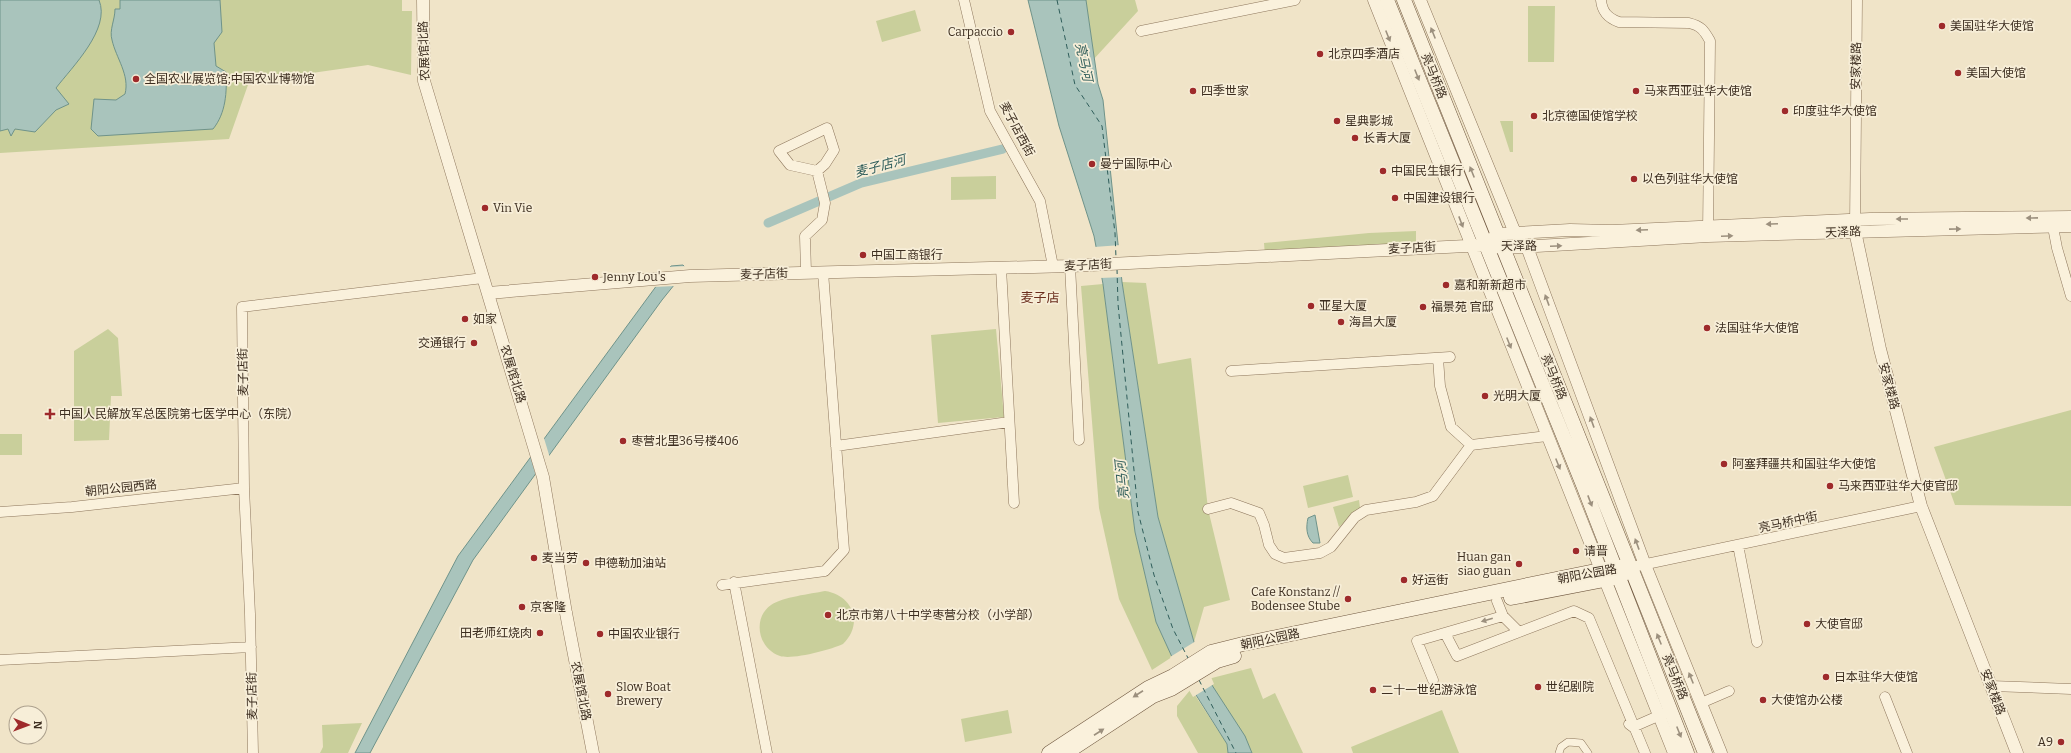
<svg xmlns="http://www.w3.org/2000/svg" width="2071" height="753" viewBox="0 0 2071 753" font-family="Bitter,'Noto Sans SC',serif">
  <style>
    .green { fill: #c9cf9b }
    .water { fill: #a9c4bc; stroke: #6f938a }
    .pier { fill: #f0e4c8 }
    .lines { fill: none; stroke-linecap: round; stroke-linejoin: round }
    .canal { stroke: #a9c4bc; stroke-width: 9 }
    .ferry { stroke: #2f5d5a; stroke-width: 1; stroke-dasharray: 5 4; stroke-linecap: butt }
    .pedestrian-casing { stroke: #8d765c; stroke-width: 8 }
    .minor-casing { stroke: #8d765c; stroke-width: 11 }
    .tertiary-casing { stroke: #8d765c; stroke-width: 13 }
    .secondary-casing { stroke: #6f573f; stroke-width: 15 }
    .pedestrian { stroke: #faf1dc; stroke-width: 7 }
    .minor { stroke: #faf1dc; stroke-width: 10 }
    .tertiary { stroke: #faf1dc; stroke-width: 12 }
    .secondary { stroke: #faf1dc; stroke-width: 14 }
    .oneway { fill: #9c907e }
    .poi-dot { fill: #9e2a2b; stroke: #f7eed8; stroke-width: 1.5 }
    .labels { text-anchor: middle; dominant-baseline: central; stroke-width: 3.5; stroke-linejoin: round; paint-order: stroke }
    .poi-label { font-size: 12px; fill: #3d2e20; stroke: #f7eed8; text-anchor: start }
    .street-label { font-size: 12px; fill: #3d2e20; stroke: #f7eed8 }
    .water-label { font-size: 13px; font-style: italic; fill: #2f5d5a; stroke: #f7eed8 }
    .neighbourhood-label { font-size: 13px; fill: #6b2e1e; stroke: #f7eed8 }
  </style>
  <rect width="100%" height="100%" fill="#f0e4c8"/>
  <path class="green" d="M0 0H402V11H412L411 75 368 65 249 82 229 139 0 153Z
    M1083 0H1135L1138 11 1093 60Z
    M1528 6H1555L1554 62H1528Z
    M915 10 921 31 882 42 876 21Z
    M1500 121H1513V152H1510Z
    M996 176V199L951 200V177Z
    M1416 231V243L1265 256 1264 243 1369 233Z
    M1122 282 1146 283 1158 364 1191 358 1208 509 1230 600 1204 607 1194 642 1158 517Z
    M1103 284 1135 532 1156 622 1172 657 1152 670 1119 599 1099 508 1081 286Z
    M108 329 118 338 122 396H111L109 440 74 441V351Z
    M996 329 1004 417 938 423 931 335Z
    M2071 410V506L1955 505 1934 447Z
    M0 434H22V455H0Z
    M1348 475 1353 497 1308 508 1303 486Z
    M1359 500 1360 508 1339 527 1333 507Z
    M825 591C853 595 864 624 843 644 830 650 792 660 780 656 758 649 752 618 771 605 783 597 810 594 825 591Z
    M1251 668 1263 699 1275 693 1303 753H1252L1244 736 1208 679Z
    M1191 689 1227 744 1228 753H1198L1177 716V706Z
    M1008 710 1012 733 965 742 961 719Z
    M1442 710 1459 753H1353L1351 747Z
    M362 723 348 753H320L323 747 322 725Z"/>
  <path class="water" d="M0 0H99C111 29 72 67 56 88L69 104 56 110 35 132 15 129 11 136 8 129 0 131Z
    M120 0H220L222 32 214 43 216 66 226 72C227 92 226 113 213 129L98 136 91 129 94 99 116 100 125 94C130 75 116 58 112 40 109 30 115 20 115 9H120Z
    M1028 0H1086L1098 84 1103 100 1122 282 1158 517 1194 642 1208 679 1245 736 1252 753H1228L1227 744 1172 657 1156 622 1135 532 1103 284 1094 236 1059 126Z
    M683 265 687 269 662 300 473 560 370 753H355L458 556 671 266Z
    M1315 515 1320 543H1313C1306 536 1306 527 1308 518Z"/>
  <path class="pier" d="M1121 245 1124 277 1100 278 1094 247Z
    M687 266 689 270 675 286 653 287 668 267Z
    M543 435 550 458 536 476 530 453Z
    M1196 641 1214 684 1193 697 1170 657Z"/>
  <g class="lines">
    <path class="canal" d="M768 223 861 183 1003 149"/>
    <path class="ferry" d="M1057 0 1075 85 1102 126 1115 233 1116 258
      M1117 269 1118 304 1138 512 1154 575 1173 629 1188 658
      M1199 680 1236 753"/>
    <defs>
      <path id="pedestrian" d="M1559 753 1561 747 1568 742 1581 743 1588 753"/>
      <path id="minor" d="M964 0 990 111 1040 201 1053 266
        M1601 0C1602 12 1608 18 1619 22L1689 23C1701 26 1704 30 1710 41L1708 233
        M1141 31 1295 0
        M1855 226 1857 0
        M2053 227 2057 248 2071 296
        M1070 266 1079 440
        M1001 268 1014 503
        M806 272 805 236 822 220 825 203 817 171 825 164 834 150 827 128 779 151 790 165 817 171
        M1438 358 1440 386 1451 427 1471 445 1547 436
        M1231 371 1450 357
        M836 446 1009 422
        M1208 509 1231 503 1259 513 1264 525 1269 545 1275 554 1284 558 1320 553 1331 547 1355 517 1366 510 1416 502 1433 496 1471 445
        M0 512 72 507 244 488
        M1738 545 1757 642
        M1637 566 1921 506
        M734 582 767 753
        M722 585 825 571 844 550 823 272
        M1497 601 1503 616
        M1445 633 1457 656 1574 611 1589 618 1645 753
        M0 660 251 647
        M1433 680 1417 641 1503 616 1519 632
        M1991 686 2071 689
        M1885 697 1907 753
        M1701 703 1729 691
        M1629 724 1633 727 1665 713
        M253 753 250 614 244 488 242 307 483 278"/>
      <path id="tertiary" d="M423 0 424 81 543 477 566 613 593 753
        M1374 0 1674 753
        M1420 0 1515 233 1527 247 1645 565 1721 753
        M1855 231 1880 349 1921 506 2017 753
        M1491 240 1497 234 1570 230 1612 231 1870 219 2071 217
        M488 293 690 276 1070 266 1486 245 1503 248 1708 236 2071 226"/>
      <path id="secondary" d="M1387 0 1583 485 1687 753
        M1404 0 1705 753
        M1511 598 1620 577 1626 572
        M1049 753 1148 688 1173 676 1211 652 1243 644 1600 570 1616 567H1624
        M1066 753 1153 696 1171 689 1217 661 1234 656"/>
    </defs>
    <use href="#pedestrian" class="pedestrian-casing"/>
    <use href="#minor" class="minor-casing"/>
    <use href="#tertiary" class="tertiary-casing"/>
    <use href="#secondary" class="secondary-casing"/>
    <use href="#pedestrian" class="pedestrian"/>
    <use href="#minor" class="minor"/>
    <use href="#tertiary" class="tertiary"/>
    <use href="#secondary" class="secondary"/>
  </g>
  <defs><path id="oneway-solid" d="M-6-.8H1V-3.2L6.5 0L1 3.2V.8H-6Z"/></defs>
  <g class="oneway">
    <use href="#oneway-solid" transform="translate(1433 33) rotate(-112)"/>
    <use href="#oneway-solid" transform="translate(1388 36) rotate(68)"/>
    <use href="#oneway-solid" transform="translate(1417 75) rotate(68)"/>
    <use href="#oneway-solid" transform="translate(1472 172) rotate(-112)"/>
    <use href="#oneway-solid" transform="translate(2032 218) rotate(179)"/>
    <use href="#oneway-solid" transform="translate(1902 219) rotate(180)"/>
    <use href="#oneway-solid" transform="translate(1461 222) rotate(69)"/>
    <use href="#oneway-solid" transform="translate(1772 224) rotate(177)"/>
    <use href="#oneway-solid" transform="translate(1955 229) rotate(-1)"/>
    <use href="#oneway-solid" transform="translate(1642 230) rotate(177)"/>
    <use href="#oneway-solid" transform="translate(1727 236) rotate(-2)"/>
    <use href="#oneway-solid" transform="translate(1556 246) rotate(-2)"/>
    <use href="#oneway-solid" transform="translate(1547 300) rotate(-110)"/>
    <use href="#oneway-solid" transform="translate(1509 343) rotate(68)"/>
    <use href="#oneway-solid" transform="translate(1592 422) rotate(-110)"/>
    <use href="#oneway-solid" transform="translate(1558 464) rotate(68)"/>
    <use href="#oneway-solid" transform="translate(1590 501) rotate(69)"/>
    <use href="#oneway-solid" transform="translate(1637 544) rotate(-110)"/>
    <use href="#oneway-solid" transform="translate(1487 620) rotate(164)"/>
    <use href="#oneway-solid" transform="translate(1659 639) rotate(-112)"/>
    <use href="#oneway-solid" transform="translate(1691 678) rotate(-112)"/>
    <use href="#oneway-solid" transform="translate(1138 694) rotate(147)"/>
    <use href="#oneway-solid" transform="translate(1099 732) rotate(-33)"/>
    <use href="#oneway-solid" transform="translate(1679 732) rotate(68)"/>
  </g>
  <g class="poi-dot">
    <circle cx="1942" cy="26" r="4"/>
    <circle cx="1011" cy="32" r="4"/>
    <circle cx="1320" cy="54" r="4"/>
    <circle cx="1958" cy="73" r="4"/>
    <circle cx="136" cy="79" r="4"/>
    <circle cx="1193" cy="91" r="4"/>
    <circle cx="1636" cy="91" r="4"/>
    <circle cx="1785" cy="111" r="4"/>
    <circle cx="1534" cy="116" r="4"/>
    <circle cx="1337" cy="121" r="4"/>
    <circle cx="1355" cy="138" r="4"/>
    <circle cx="1092" cy="164" r="4"/>
    <circle cx="1383" cy="171" r="4"/>
    <circle cx="1634" cy="179" r="4"/>
    <circle cx="1395" cy="198" r="4"/>
    <circle cx="485" cy="208" r="4"/>
    <circle cx="863" cy="255" r="4"/>
    <circle cx="595" cy="277" r="4"/>
    <circle cx="1446" cy="285" r="4"/>
    <circle cx="1311" cy="306" r="4"/>
    <circle cx="1423" cy="307" r="4"/>
    <circle cx="465" cy="319" r="4"/>
    <circle cx="1341" cy="322" r="4"/>
    <circle cx="1707" cy="328" r="4"/>
    <circle cx="474" cy="343" r="4"/>
    <circle cx="1485" cy="396" r="4"/>
    <path d="M48 408h4v4h4v4h-4v4h-4v-4h-4v-4h4z"/>
    <circle cx="623" cy="441" r="4"/>
    <circle cx="1724" cy="464" r="4"/>
    <circle cx="1830" cy="486" r="4"/>
    <circle cx="1576" cy="551" r="4"/>
    <circle cx="534" cy="558" r="4"/>
    <circle cx="586" cy="563" r="4"/>
    <circle cx="1519" cy="564" r="4"/>
    <circle cx="1404" cy="580" r="4"/>
    <circle cx="1348" cy="599" r="4"/>
    <circle cx="522" cy="607" r="4"/>
    <circle cx="828" cy="615" r="4"/>
    <circle cx="1807" cy="624" r="4"/>
    <circle cx="540" cy="633" r="4"/>
    <circle cx="600" cy="634" r="4"/>
    <circle cx="1826" cy="677" r="4"/>
    <circle cx="1538" cy="687" r="4"/>
    <circle cx="1373" cy="690" r="4"/>
    <circle cx="608" cy="694" r="4"/>
    <circle cx="1763" cy="700" r="4"/>
    <circle cx="2061" cy="742" r="4"/>
  </g>
  <g class="labels">
    <g class="poi-label">
      <text x="1950" y="26">美国驻华大使馆</text>
      <text x="1003" y="32" text-anchor="end">Carpaccio</text>
      <text x="1328" y="54">北京四季酒店</text>
      <text x="1966" y="73">美国大使馆</text>
      <text x="144" y="79">全国农业展览馆;中国农业博物馆</text>
      <text x="1201" y="91">四季世家</text>
      <text x="1644" y="91">马来西亚驻华大使馆</text>
      <text x="1793" y="111">印度驻华大使馆</text>
      <text x="1542" y="116">北京德国使馆学校</text>
      <text x="1345" y="121">星典影城</text>
      <text x="1363" y="138">长青大厦</text>
      <text x="1100" y="164">曼宁国际中心</text>
      <text x="1391" y="171">中国民生银行</text>
      <text x="1642" y="179">以色列驻华大使馆</text>
      <text x="1403" y="198">中国建设银行</text>
      <text x="493" y="208">Vin Vie</text>
      <text x="871" y="255">中国工商银行</text>
      <text x="603" y="277">Jenny Lou's</text>
      <text x="1454" y="285">嘉和新新超市</text>
      <text x="1319" y="306">亚星大厦</text>
      <text x="1431" y="307">福景苑 官邸</text>
      <text x="473" y="319">如家</text>
      <text x="1349" y="322">海昌大厦</text>
      <text x="1715" y="328">法国驻华大使馆</text>
      <text x="466" y="343" text-anchor="end">交通银行</text>
      <text x="1493" y="396">光明大厦</text>
      <text x="59" y="414">中国人民解放军总医院第七医学中心（东院）</text>
      <text x="631" y="441">枣营北里36号楼406</text>
      <text x="1732" y="464">阿塞拜疆共和国驻华大使馆</text>
      <text x="1838" y="486">马来西亚驻华大使官邸</text>
      <text x="1584" y="551">请晋</text>
      <text x="1511" y="557" text-anchor="end">Huan gan<tspan x="1511" dy="14">siao guan</tspan></text>
      <text x="542" y="558">麦当劳</text>
      <text x="594" y="563">申德勒加油站</text>
      <text x="1412" y="580">好运街</text>
      <text x="1340" y="592" text-anchor="end">Cafe Konstanz //<tspan x="1340" dy="14">Bodensee Stube</tspan></text>
      <text x="530" y="607">京客隆</text>
      <text x="836" y="615">北京市第八十中学枣营分校（小学部）</text>
      <text x="1815" y="624">大使官邸</text>
      <text x="532" y="633" text-anchor="end">田老师红烧肉</text>
      <text x="608" y="634">中国农业银行</text>
      <text x="1834" y="677">日本驻华大使馆</text>
      <text x="616" y="687">Slow Boat<tspan x="616" dy="14">Brewery</tspan></text>
      <text x="1546" y="687">世纪剧院</text>
      <text x="1381" y="690">二十一世纪游泳馆</text>
      <text x="1771" y="700">大使馆办公楼</text>
      <text x="2053" y="742" text-anchor="end">A9</text>
    </g>
    <g class="street-label">
      <text transform="translate(424 51) rotate(-92)">农展馆北路</text>
      <text transform="translate(1856 66) rotate(-89)">安家楼路</text>
      <text transform="translate(1434 76) rotate(68)">亮马桥路</text>
      <text transform="translate(1017 129) rotate(62)">麦子店西街</text>
      <text transform="translate(1843 232) rotate(-2)">天泽路</text>
      <text transform="translate(1519 246) rotate(-1)">天泽路</text>
      <text transform="translate(1412 248) rotate(-3)">麦子店街</text>
      <text transform="translate(1088 265) rotate(-3)">麦子店街</text>
      <text transform="translate(764 274) rotate(-2)">麦子店街</text>
      <text transform="translate(243 372) rotate(-91)">麦子店街</text>
      <text transform="translate(513 374) rotate(73)">农展馆北路</text>
      <text transform="translate(1554 377) rotate(68)">亮马桥路</text>
      <text transform="translate(1889 386) rotate(75)">安家楼路</text>
      <text transform="translate(121 488) rotate(-6)">朝阳公园西路</text>
      <text transform="translate(1788 522) rotate(-12)">亮马桥中街</text>
      <text transform="translate(1587 574) rotate(-10)">朝阳公园路</text>
      <text transform="translate(1270 639) rotate(-12)">朝阳公园路</text>
      <text transform="translate(1675 677) rotate(68)">亮马桥路</text>
      <text transform="translate(581 691) rotate(79)">农展馆北路</text>
      <text transform="translate(1993 692) rotate(69)">安家楼路</text>
      <text transform="translate(252 696) rotate(-91)">麦子店街</text>
    </g>
    <g class="water-label">
      <text transform="translate(1084 62) rotate(78)">亮马河</text>
      <text transform="translate(880 166) rotate(-15)">麦子店河</text>
      <text transform="translate(1122 480) rotate(-96)">亮马河</text>
    </g>
    <g class="neighbourhood-label">
      <text x="1040" y="297">麦子店</text>
    </g>
  </g>
  <g transform="translate(28 725) rotate(91)"><circle r="19" fill="#f7eed8" stroke="#ada18e"/>
  <path d="M0-3L7 15L0 10L-7 15Z" fill="#9e2a2b"/>
  <text y="-6" font-size="11" font-weight="bold" text-anchor="middle" fill="#3d2e20">N</text>
  </g>
</svg>
